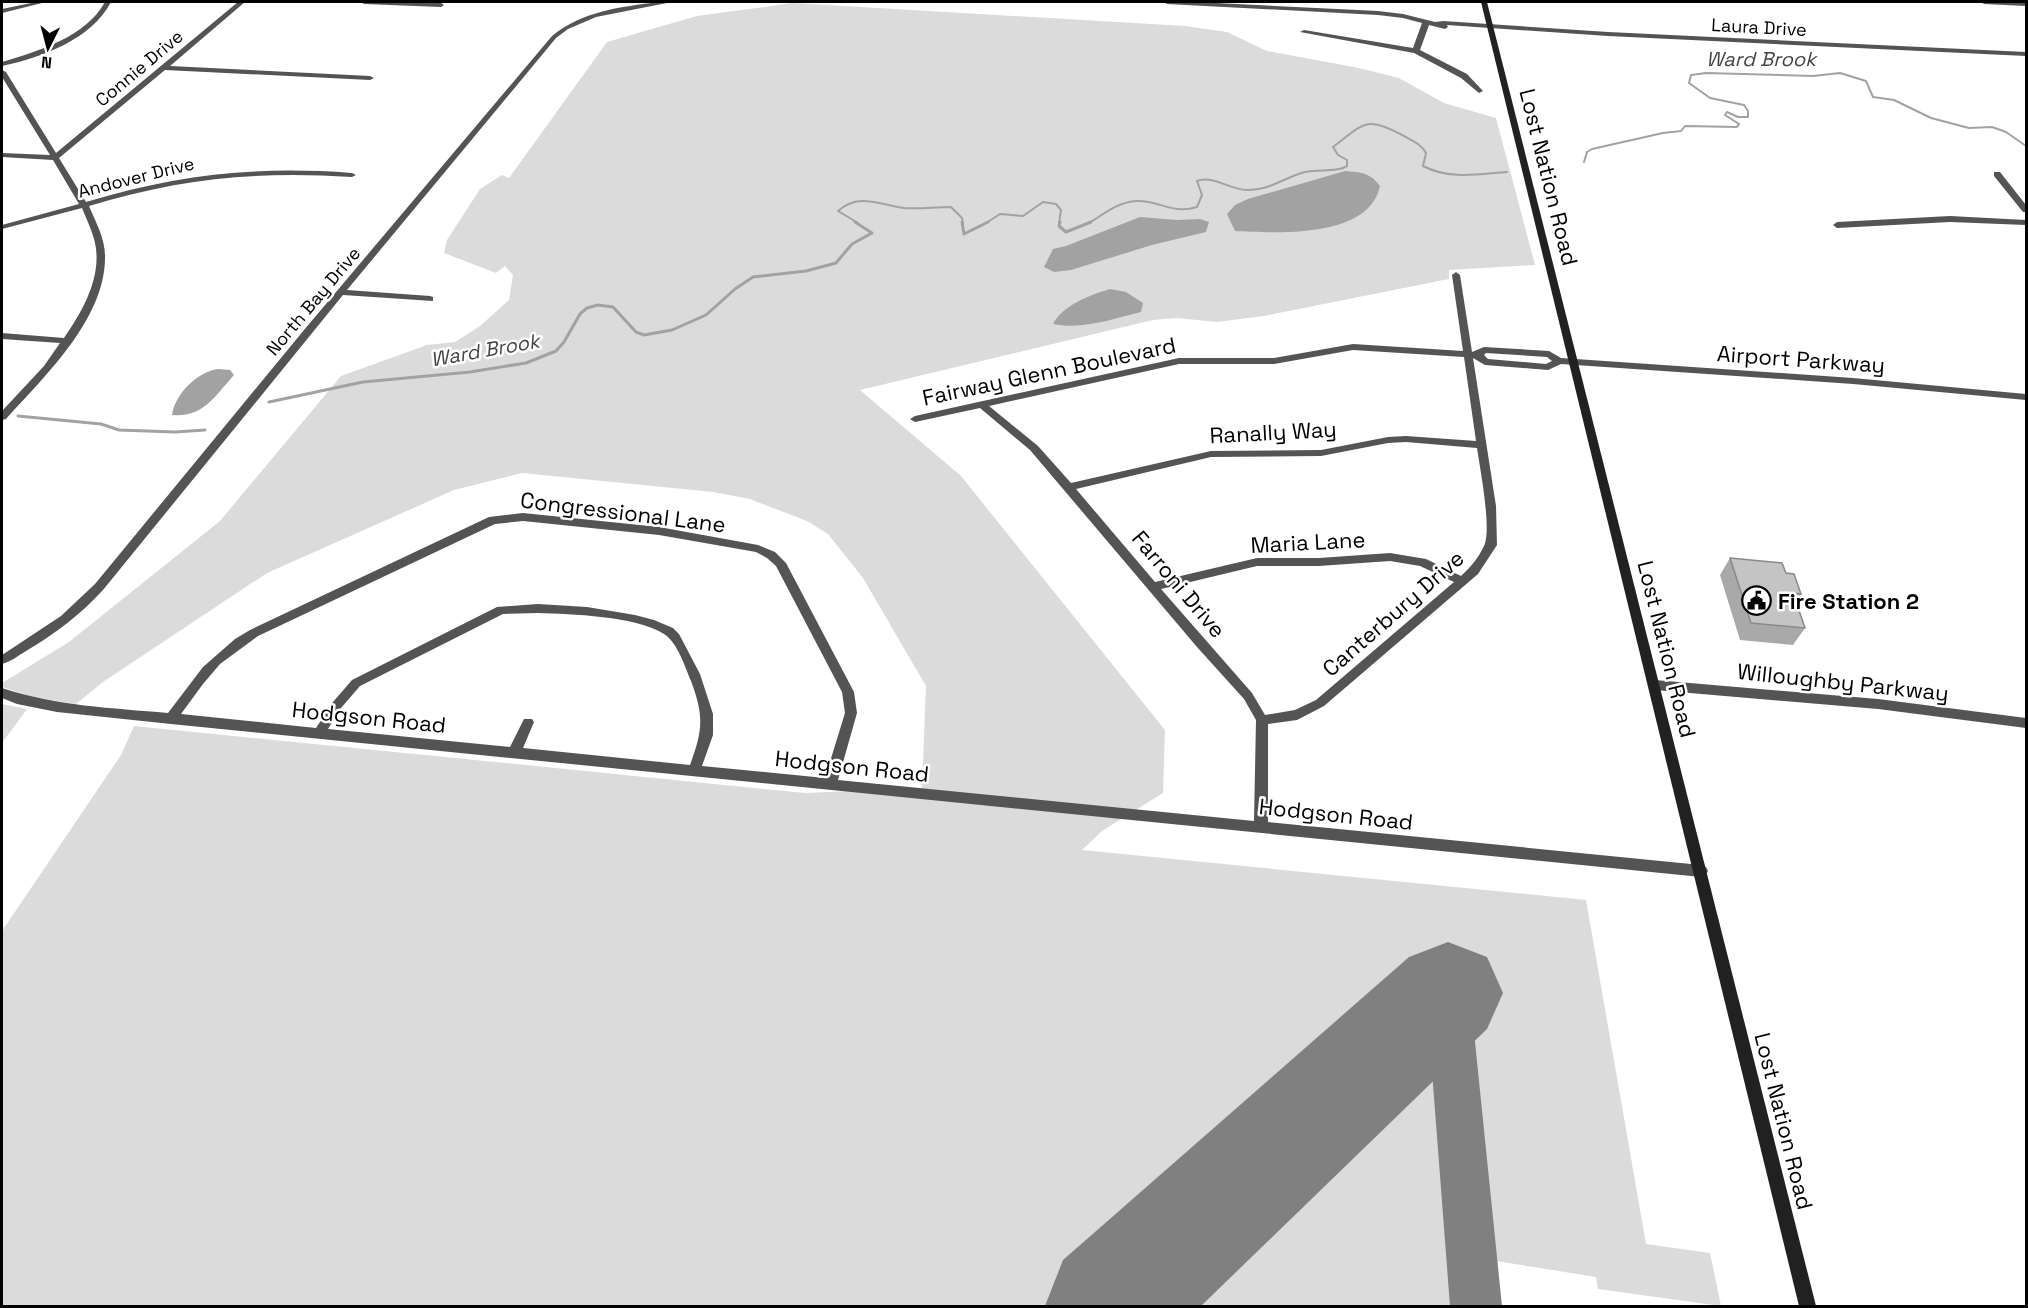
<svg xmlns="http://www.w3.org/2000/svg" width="2028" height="1308" viewBox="0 0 2028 1308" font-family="'Space Grotesk',sans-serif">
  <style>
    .green { fill: #dbdbdb }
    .water { fill: #a2a2a2 }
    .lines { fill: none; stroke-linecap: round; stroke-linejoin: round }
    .stream-far1 { stroke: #a2a2a2; stroke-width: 2 }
    .stream { stroke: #a2a2a2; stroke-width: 3 }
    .taxiway { fill: #808080; fill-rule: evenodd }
    .runway { fill: #808080; fill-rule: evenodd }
    .street { fill: #545454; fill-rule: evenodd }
    .secondary { fill: #212121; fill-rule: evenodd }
    .wall { fill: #a9a9a9 }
    .building { fill: #c4c4c4; stroke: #898989; stroke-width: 1.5 }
    .labels { text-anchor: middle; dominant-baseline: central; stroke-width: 5; stroke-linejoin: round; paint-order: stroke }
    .far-street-label { font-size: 18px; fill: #000; stroke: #fff }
    .far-water-label { font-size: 20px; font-style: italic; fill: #434343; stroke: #fff }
    .street-label { font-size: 22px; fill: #000; stroke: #fff }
    .poi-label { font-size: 22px; font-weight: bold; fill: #000; stroke: #fff; text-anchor: start }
  </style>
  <rect width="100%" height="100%" fill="#fff"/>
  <path class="green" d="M793 3 1185 26 1227 32 1267 51 1359 68 1399 78 1444 103 1496 118 1535 265 1449 270V279L1264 316 1217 322 1177 318 1153 320 860 390 961 476 1165 730 1163 793 1102 831 1082 850 1586 900 1646 1244 1710 1253 1721 1306 1598 1289 1596 1277 1452 1254 1456 1306H1184L1222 1270 1152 1208 1045 1306H2V931L121 755 134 726 805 793 922 788 926 686 863 578 828 534 807 521 750 499 713 492 522 473 454 490 267 573 103 682 76 704 33 697 2 687V683L69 642 220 521 341 376 427 345 455 342 480 326 509 300 513 275 505 266 496 273 444 253 447 240 480 189 502 175 509 178 607 42 697 16Z
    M2 704 27 709 2 743Z"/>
  <path class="water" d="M1345 171C1360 172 1371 173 1380 186 1369 239 1276 233 1235 231L1227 214 1235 205 1248 199Z
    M1140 217 1177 220 1200 219 1209 222 1206 232 1152 245 1071 270 1054 272 1044 267 1053 249 1066 246Z
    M1110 289 1126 292 1143 303 1141 312C1112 319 1083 330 1053 324 1063 305 1090 295 1110 289Z
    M218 369 230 370 234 375C215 396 203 418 172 415 175 394 197 372 218 369Z"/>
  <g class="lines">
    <path class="stream-far1" d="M1584 162 1587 152 1592 149 1663 133 1681 131 1685 126 1737 127 1739 124 1725 115 1727 112 1738 117H1748V111L1744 105 1710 98 1689 83 1691 75 1706 73 1813 76 1840 73 1866 81 1873 97 1894 100 1931 118 1969 128 1992 127 2006 132 2026 146
      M858 223 838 211C859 192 880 205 904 208 920 209 935 207 951 207L962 218 963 223
      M986 223 1000 214 1023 216 1043 202 1056 204 1061 210 1059 223
      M1089 223C1104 214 1118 202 1136 201 1160 200 1172 215 1197 207L1202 195 1197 181C1215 175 1229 190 1247 190 1269 191 1285 177 1305 172 1318 169 1330 172 1343 168L1347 166V160L1338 155 1333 147C1365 123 1366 115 1404 136 1413 141 1421 144 1426 153L1423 166C1450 180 1478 174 1507 172"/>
    <path class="stream" d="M962 222 964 234 988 222
      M1060 222 1059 226 1066 232 1091 222
      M269 402 363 382 470 372 526 363 556 351 564 342 580 314 587 308 598 305 613 307 636 332 644 335 672 330 706 315 735 289 753 277 806 271 836 263 852 244 872 233 855 222
      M18 416 101 424 119 430 175 432 205 430"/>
    <path class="taxiway" d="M1448 973 1464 979 1470 993 1502 1306H1450L1426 993 1432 979Z"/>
    <path class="runway" d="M1448 942 1487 957 1503 993 1487 1029 1201 1306H1045L1063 1260 1409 957Z"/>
    <path class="street" d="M36 2H46L2 13V9Z
      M105 2H111C92 39 41 58 2 66V62C38 51 86 37 105 2Z
      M238 2H245L170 66 370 76 374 78 370 80 165 70 59 158 86 202C178 174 256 166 352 173L356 175 352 177C257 171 180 178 89 206 96 223 106 240 105 259 104 320 45 376 6 419L2 420V411L44 366 60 343 2 339V333L64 338C83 311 104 274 94 239 91 228 86 218 82 208L2 229V225L79 204 53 160 2 157V153L50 155 2 77V70L6 72 56 153Z
      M361 2 441 3 444 5 441 7 364 4Z
      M659 2H672L596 17 568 29 556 38 347 290 430 296 433 297V301L343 295 103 590C80 615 55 634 26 651 18 656 10 662 2 664V655L61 616 95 584 304 330 552 36C583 11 620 7 659 2Z
      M1164 2H1196L1378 11 1403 14 1435 22 1443 21 1608 32 2026 52V56L1608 36 1447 25 1448 27 1445 29 1429 25 1420 50 1467 74 1483 91 1479 93 1461 78 1414 53 1300 32 1304 30 1413 48 1422 23 1403 18 1378 15 1167 4Z
      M1981 2H2026V6L1984 4Z
      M1994 172H2000L2026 205V212H2023L1994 176Z
      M1950 216 2026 220V225L1950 222 1837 228 1833 225 1837 222Z
      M1456 272 1460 275 1472 352 1484 347 1549 351 1561 358 1853 378 2026 394V400L1853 384 1561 364 1548 370 1485 365 1473 358 1496 506 1497 545 1478 574 1324 706 1297 720 1268 724V822L1701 865 1706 867 1708 871 1706 875 1701 877 171 724 57 712 17 704 2 698V688C56 706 112 708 168 713L203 667 235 639 250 630 489 517 523 513 659 527 758 545 775 552 786 563 854 692 857 713 838 780 1254 821 1256 720 1244 699 1197 647 1030 450 980 408 915 422 910 419 915 416 1179 358H1274L1353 344 1463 351 1452 275ZM1353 350 1464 357 1476 441 1406 436 1388 437 1321 450 1211 451 1071 483 1038 446 989 406 1179 364H1274ZM1486 353 1547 357 1552 361 1546 364 1488 359 1484 355ZM1406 442 1477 448C1480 468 1492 530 1484 546 1479 557 1470 568 1461 576L1426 559 1390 553 1319 558H1257L1155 582 1076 489 1211 457 1321 456 1388 443ZM523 521 659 535 756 552 767 558 776 566 842 692 845 713 825 778 702 766 713 735V714L700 674 679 634 673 628 654 620 635 615 587 607 538 604 497 607 352 680 333 702 316 728 181 714 203 684 220 664 258 636 495 524ZM1390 561 1420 566 1454 582 1316 700 1295 710 1265 715 1252 693 1161 589 1257 566H1319ZM538 613C571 614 636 616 664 634 678 643 685 667 691 681 704 716 703 730 690 765L523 748 534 722 532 719H524L510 747 328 729 341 708 360 686 503 614Z
      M1655 680 1878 699 2026 718V728L1878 709 1655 690 1651 688 1649 685 1651 682Z"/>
    <path class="secondary" d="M1481 2H1487L1816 1306H1799Z"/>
  </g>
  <path class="wall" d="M1730 558 1786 573 1801 594 1796 602 1805 628 1793 645 1740 640 1720 575Z"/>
  <path class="building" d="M1730 558 1782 563 1786 573 1794 574 1801 594 1793 593 1805 628 1751 623Z"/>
  <defs>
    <symbol id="civic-ring" viewBox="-11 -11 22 22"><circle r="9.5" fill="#fff" stroke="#000" stroke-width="1.5"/><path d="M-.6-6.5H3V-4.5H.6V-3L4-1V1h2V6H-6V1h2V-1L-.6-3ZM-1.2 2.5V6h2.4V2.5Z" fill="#000"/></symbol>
  </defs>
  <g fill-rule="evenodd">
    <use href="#civic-ring" x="1740" y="584" width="33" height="33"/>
  </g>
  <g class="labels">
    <g class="far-street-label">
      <text transform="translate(1759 27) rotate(3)">Laura Drive</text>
      <text transform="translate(139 68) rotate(-40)">Connie Drive</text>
      <text transform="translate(136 177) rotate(-14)">Andover Drive</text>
      <text transform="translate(313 301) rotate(-50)">North Bay Drive</text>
    </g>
    <g class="far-water-label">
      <text x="1761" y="59">Ward Brook</text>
      <text transform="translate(485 350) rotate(-10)">Ward Brook</text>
    </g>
    <g class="street-label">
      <text transform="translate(1549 177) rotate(76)">Lost Nation Road</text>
      <text transform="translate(1801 359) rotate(4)">Airport Parkway</text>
      <text transform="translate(1049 371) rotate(-12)">Fairway Glenn Boulevard</text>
      <text transform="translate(1273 432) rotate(-3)">Ranally Way</text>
      <text transform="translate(623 512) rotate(7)">Congressional Lane</text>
      <text transform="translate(1308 542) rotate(-3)">Maria Lane</text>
      <text transform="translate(1179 584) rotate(50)">Farroni Drive</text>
      <text transform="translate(1393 613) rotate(-41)">Canterbury Drive</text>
      <text transform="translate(1667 649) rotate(76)">Lost Nation Road</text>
      <text transform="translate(1843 682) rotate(6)">Willoughby Parkway</text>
      <text transform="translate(369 717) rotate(6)">Hodgson Road</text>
      <text transform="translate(852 766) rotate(6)">Hodgson Road</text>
      <text transform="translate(1336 814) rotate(6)">Hodgson Road</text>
      <text transform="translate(1784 1121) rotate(76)">Lost Nation Road</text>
    </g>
    <g class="poi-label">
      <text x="1778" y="601">Fire Station 2</text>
    </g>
  </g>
  <rect width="2028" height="1308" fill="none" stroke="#000000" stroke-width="6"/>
  <g transform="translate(48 48) rotate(186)" stroke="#ffffff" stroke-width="4.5" paint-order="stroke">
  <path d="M0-4.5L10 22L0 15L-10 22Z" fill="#000000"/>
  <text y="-9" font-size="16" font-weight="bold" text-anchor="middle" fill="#000000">N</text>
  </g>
</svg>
